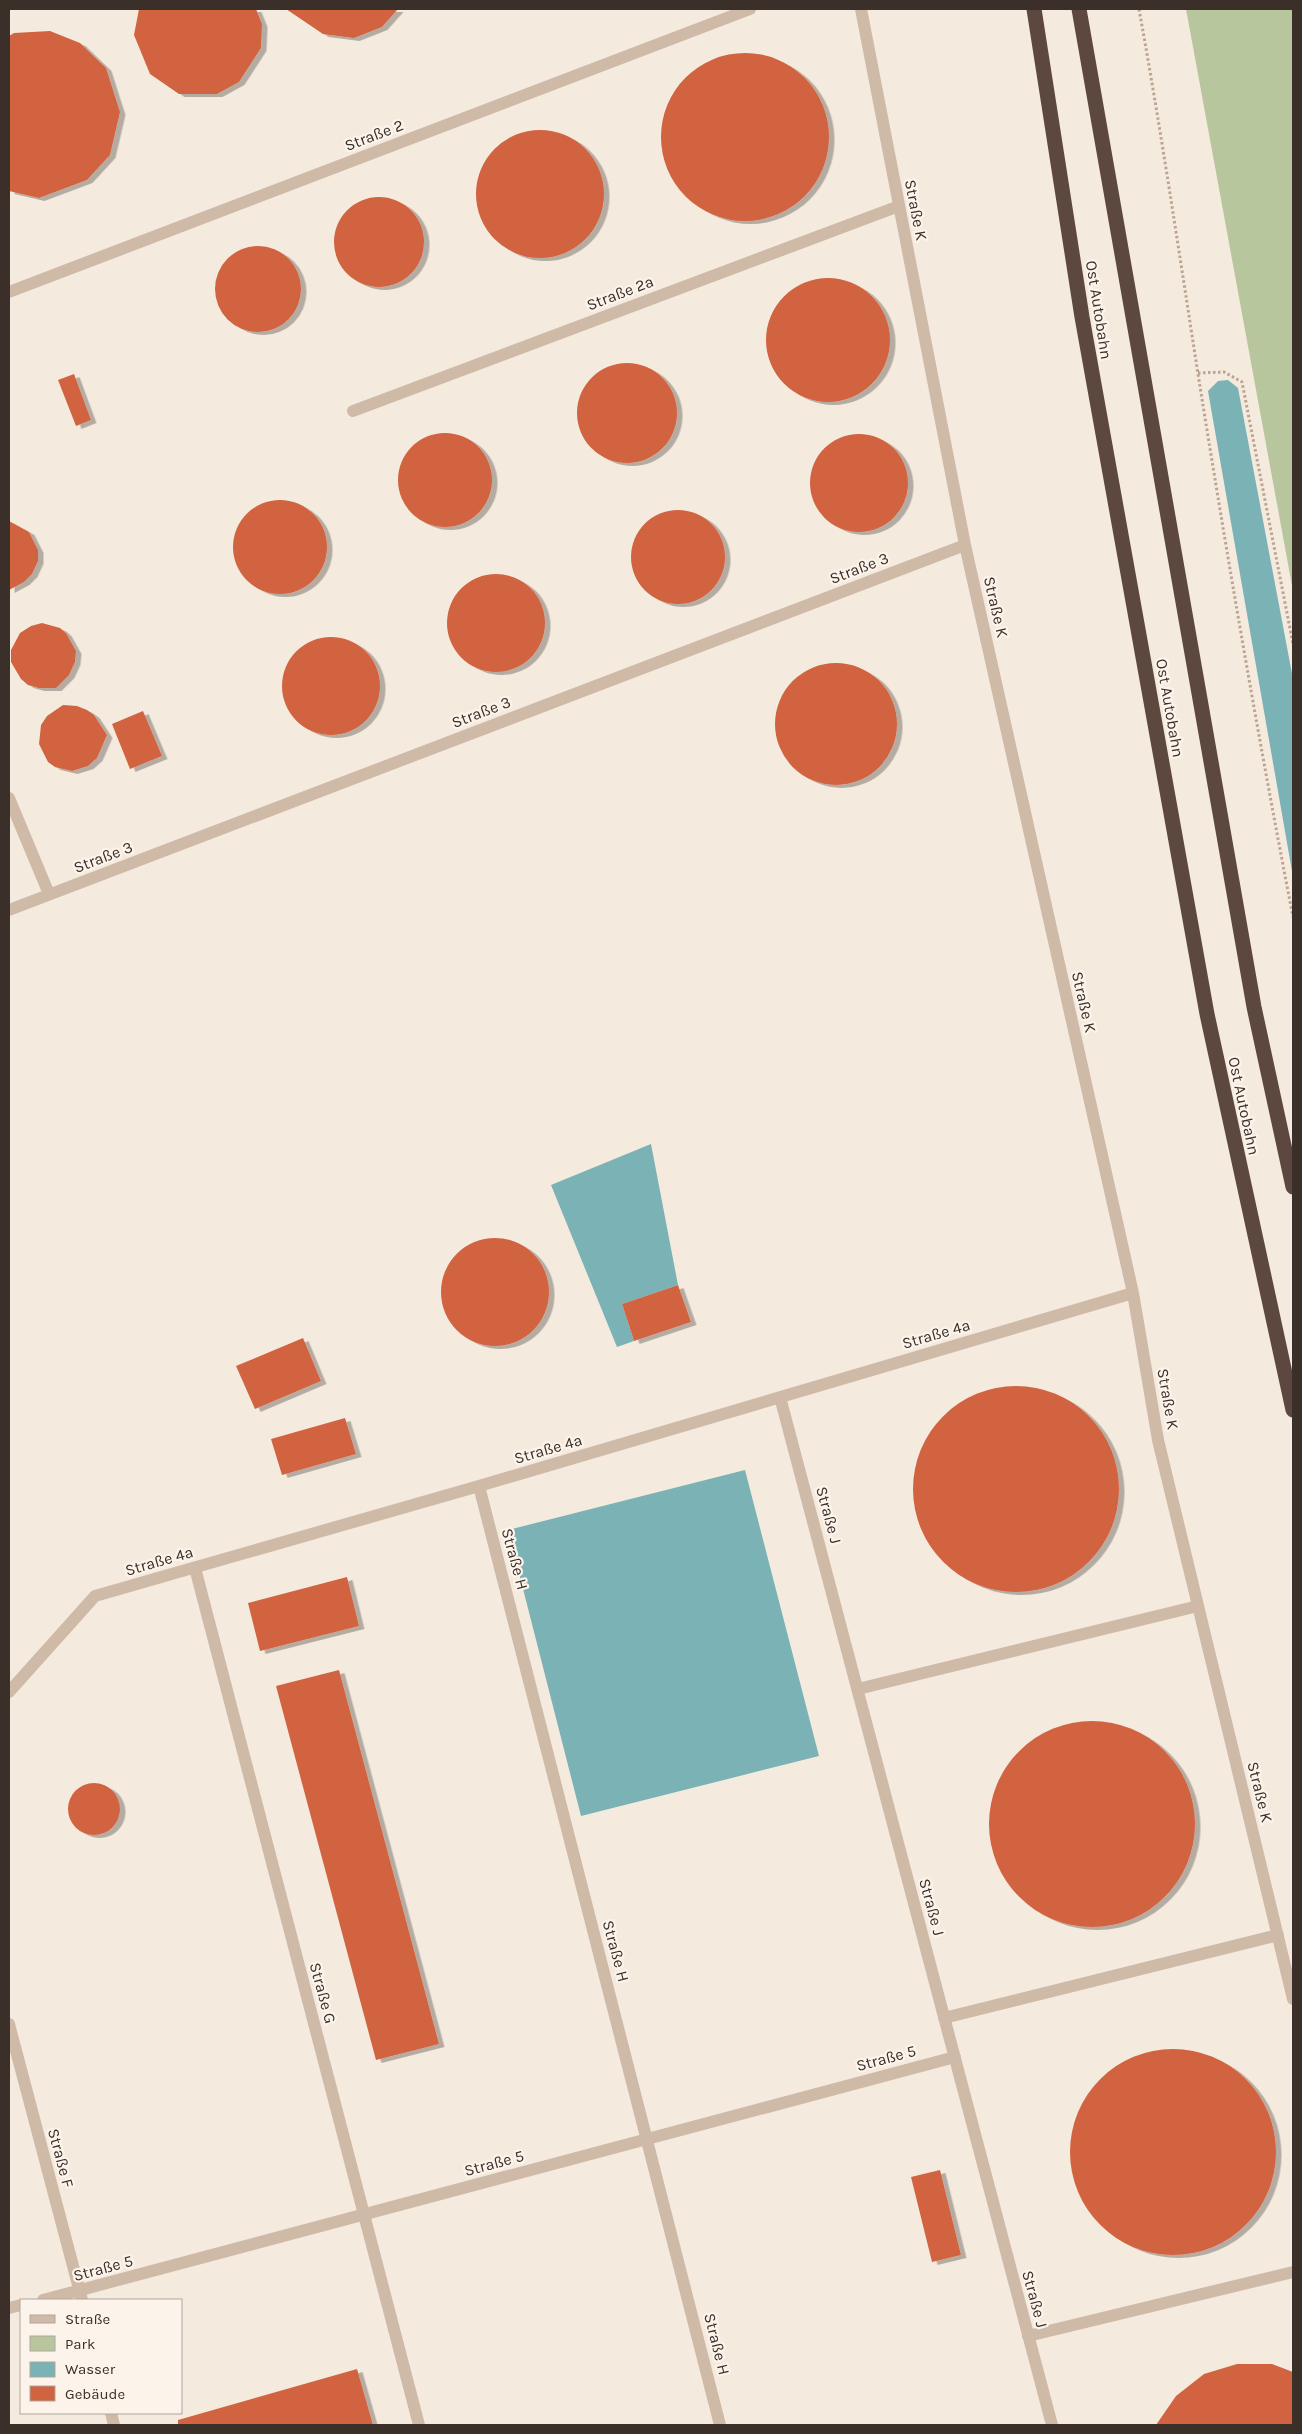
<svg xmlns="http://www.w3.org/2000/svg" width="1302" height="2434" viewBox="0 0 1302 2434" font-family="Karla,sans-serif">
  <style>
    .green { fill: #b7c69c }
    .water { fill: #7ab2b5 }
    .building { fill: #d16440; filter: url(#shadow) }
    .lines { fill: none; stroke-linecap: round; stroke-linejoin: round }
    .path { stroke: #bba492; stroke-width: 3; stroke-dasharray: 2.5 2.5; stroke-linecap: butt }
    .minor { stroke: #cfbaa8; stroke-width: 12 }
    .highway { stroke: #5c483f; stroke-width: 15 }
    .labels { text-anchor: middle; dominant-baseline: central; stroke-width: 4.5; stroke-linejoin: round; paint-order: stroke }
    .street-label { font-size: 16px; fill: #3b2f29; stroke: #fcf4eb }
  </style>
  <defs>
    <filter id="shadow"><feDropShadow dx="5.5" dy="3" stdDeviation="0" flood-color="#0004"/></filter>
  </defs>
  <rect width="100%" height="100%" fill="#f5eade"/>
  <path class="green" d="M1186 9H1293V591Z"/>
  <path class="water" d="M1228 380 1238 388 1293 679V877L1208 391 1218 381Z
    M651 1144 678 1285 622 1304 634 1341 617 1347 551 1185Z
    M745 1470 819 1756 581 1816 508 1530Z"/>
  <path class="building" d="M139 9H256L262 24 261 48 239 82 217 94H179L150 74 134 35Z
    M286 9H398L382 27 354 38 323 34Z
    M50 31 80 43 106 68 120 112 110 155 87 180 39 198 9 191V36L14 33Z
    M661 137a84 84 0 1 1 168 0a84 84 0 1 1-168 0Z
    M476 194a64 64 0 1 1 128 0a64 64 0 1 1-128 0Z
    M334 242a45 45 0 1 1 90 0a45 45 0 1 1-90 0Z
    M215 289a43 43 0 1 1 86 0a43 43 0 1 1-86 0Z
    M766 340a62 62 0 1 1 124 0a62 62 0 1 1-124 0Z
    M577 413a50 50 0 1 1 100 0a50 50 0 1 1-100 0Z
    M74 374 91 420 76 426 58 380Z
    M398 480a47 47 0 1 1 94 0a47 47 0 1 1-94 0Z
    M810 483a49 49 0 1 1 98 0a49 49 0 1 1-98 0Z
    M233 547a47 47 0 1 1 94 0a47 47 0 1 1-94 0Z
    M631 557a47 47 0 1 1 94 0a47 47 0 1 1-94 0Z
    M9 521 29 532 38 550V561L32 574 24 582 9 590Z
    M447 623a49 49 0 1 1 98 0a49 49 0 1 1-98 0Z
    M42 623 60 628 66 633 76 651 75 662 69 675 56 688H39L28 685 21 679 11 662V650L20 633 31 626Z
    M282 686a49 49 0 1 1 98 0a49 49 0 1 1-98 0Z
    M775 724a61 61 0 1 1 122 0a61 61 0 1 1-122 0Z
    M63 705 77 706 87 710 94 715 107 735 97 758 88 766 72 771 55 767 48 762 39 744 41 725 47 716Z
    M143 711 162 756 130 769 112 724Z
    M441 1292a54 54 0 1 1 108 0a54 54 0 1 1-108 0Z
    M678 1285 691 1322 634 1341 622 1304Z
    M303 1338 321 1381 255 1409 236 1366Z
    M913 1489a103 103 0 1 1 206 0a103 103 0 1 1-206 0Z
    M345 1418 356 1454 282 1475 271 1439Z
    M347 1577 359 1626 260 1651 248 1603Z
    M339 1670 439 2044 376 2060 276 1686Z
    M989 1824a103 103 0 1 1 206 0a103 103 0 1 1-206 0Z
    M68 1809a26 26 0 1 1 52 0a26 26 0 1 1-52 0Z
    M1070 2152a103 103 0 1 1 206 0a103 103 0 1 1-206 0Z
    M940 2170 961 2255 932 2262 911 2177Z
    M1237 2364H1272L1293 2372V2425H1156L1176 2396 1204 2374Z
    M357 2369 373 2425H178V2420Z"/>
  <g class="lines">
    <path class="path" d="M1139 9C1161 130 1179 252 1198 374 1227 556 1258 737 1293 917
      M1198 373 1224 372 1242 382 1293 644"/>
    <path class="minor" d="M861 9 965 545 1133 1293 1158 1440 1293 1999
      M9 292 750 9
      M353 411 899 206
      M9 798 49 894
      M9 910 965 545
      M780 1397 1052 2425
      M479 1486 720 2425
      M195 1568 419 2425
      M858 1689 1198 1606
      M9 1692 95 1596 479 1486 1133 1293
      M944 2018 1278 1935
      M9 2024 82 2300
      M43 2300 955 2057
      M9 2308 21 2305
      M1028 2336 1293 2272
      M111 2413 114 2425"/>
    <path class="highway" d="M1034 9 1082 317 1207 1014 1293 1410
      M1079 9 1254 1007 1293 1187"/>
  </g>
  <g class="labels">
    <g class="street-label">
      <text transform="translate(374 135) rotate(-21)">Straße 2</text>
      <text transform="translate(916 210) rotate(79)">Straße K</text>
      <text transform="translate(620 293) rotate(-21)">Straße 2a</text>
      <text transform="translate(1099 310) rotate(81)">Ost Autobahn</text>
      <text transform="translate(859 568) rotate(-21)">Straße 3</text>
      <text transform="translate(996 607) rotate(77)">Straße K</text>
      <text transform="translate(1170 708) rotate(80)">Ost Autobahn</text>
      <text transform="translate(481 712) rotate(-21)">Straße 3</text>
      <text transform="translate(103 857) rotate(-21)">Straße 3</text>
      <text transform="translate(1084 1002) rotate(77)">Straße K</text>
      <text transform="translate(1244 1106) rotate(78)">Ost Autobahn</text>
      <text transform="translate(936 1334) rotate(-16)">Straße 4a</text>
      <text transform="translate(1168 1399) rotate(80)">Straße K</text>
      <text transform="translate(548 1449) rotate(-16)">Straße 4a</text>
      <text transform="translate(829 1515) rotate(75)">Straße J</text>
      <text transform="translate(515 1559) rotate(75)">Straße H</text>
      <text transform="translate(159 1561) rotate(-16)">Straße 4a</text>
      <text transform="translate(1260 1792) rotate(76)">Straße K</text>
      <text transform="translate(932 1907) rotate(75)">Straße J</text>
      <text transform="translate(616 1951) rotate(75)">Straße H</text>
      <text transform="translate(323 1993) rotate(75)">Straße G</text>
      <text transform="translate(886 2058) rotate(-15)">Straße 5</text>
      <text transform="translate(61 2158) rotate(75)">Straße F</text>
      <text transform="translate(494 2163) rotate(-15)">Straße 5</text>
      <text transform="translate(103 2268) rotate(-15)">Straße 5</text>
      <text transform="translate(1035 2299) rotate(75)">Straße J</text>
      <text transform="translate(717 2344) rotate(76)">Straße H</text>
    </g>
  </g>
  <rect width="1302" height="2434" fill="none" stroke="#3b2f29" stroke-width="20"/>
  <rect x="20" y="2299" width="162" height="115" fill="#fcf4eb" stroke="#afa59d"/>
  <rect x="30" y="2315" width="25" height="8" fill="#cfbaa8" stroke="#afa59d"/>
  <text x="65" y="2324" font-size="15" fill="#3b2f29">Straße</text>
  <rect x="30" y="2336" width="25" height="15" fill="#b7c69c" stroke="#afa59d"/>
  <text x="65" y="2349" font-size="15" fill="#3b2f29">Park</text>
  <rect x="30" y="2362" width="25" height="15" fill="#7ab2b5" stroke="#afa59d"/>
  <text x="65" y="2374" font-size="15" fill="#3b2f29">Wasser</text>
  <rect x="30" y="2386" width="25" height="15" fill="#d16440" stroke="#afa59d"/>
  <text x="65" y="2399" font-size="15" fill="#3b2f29">Gebäude</text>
</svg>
